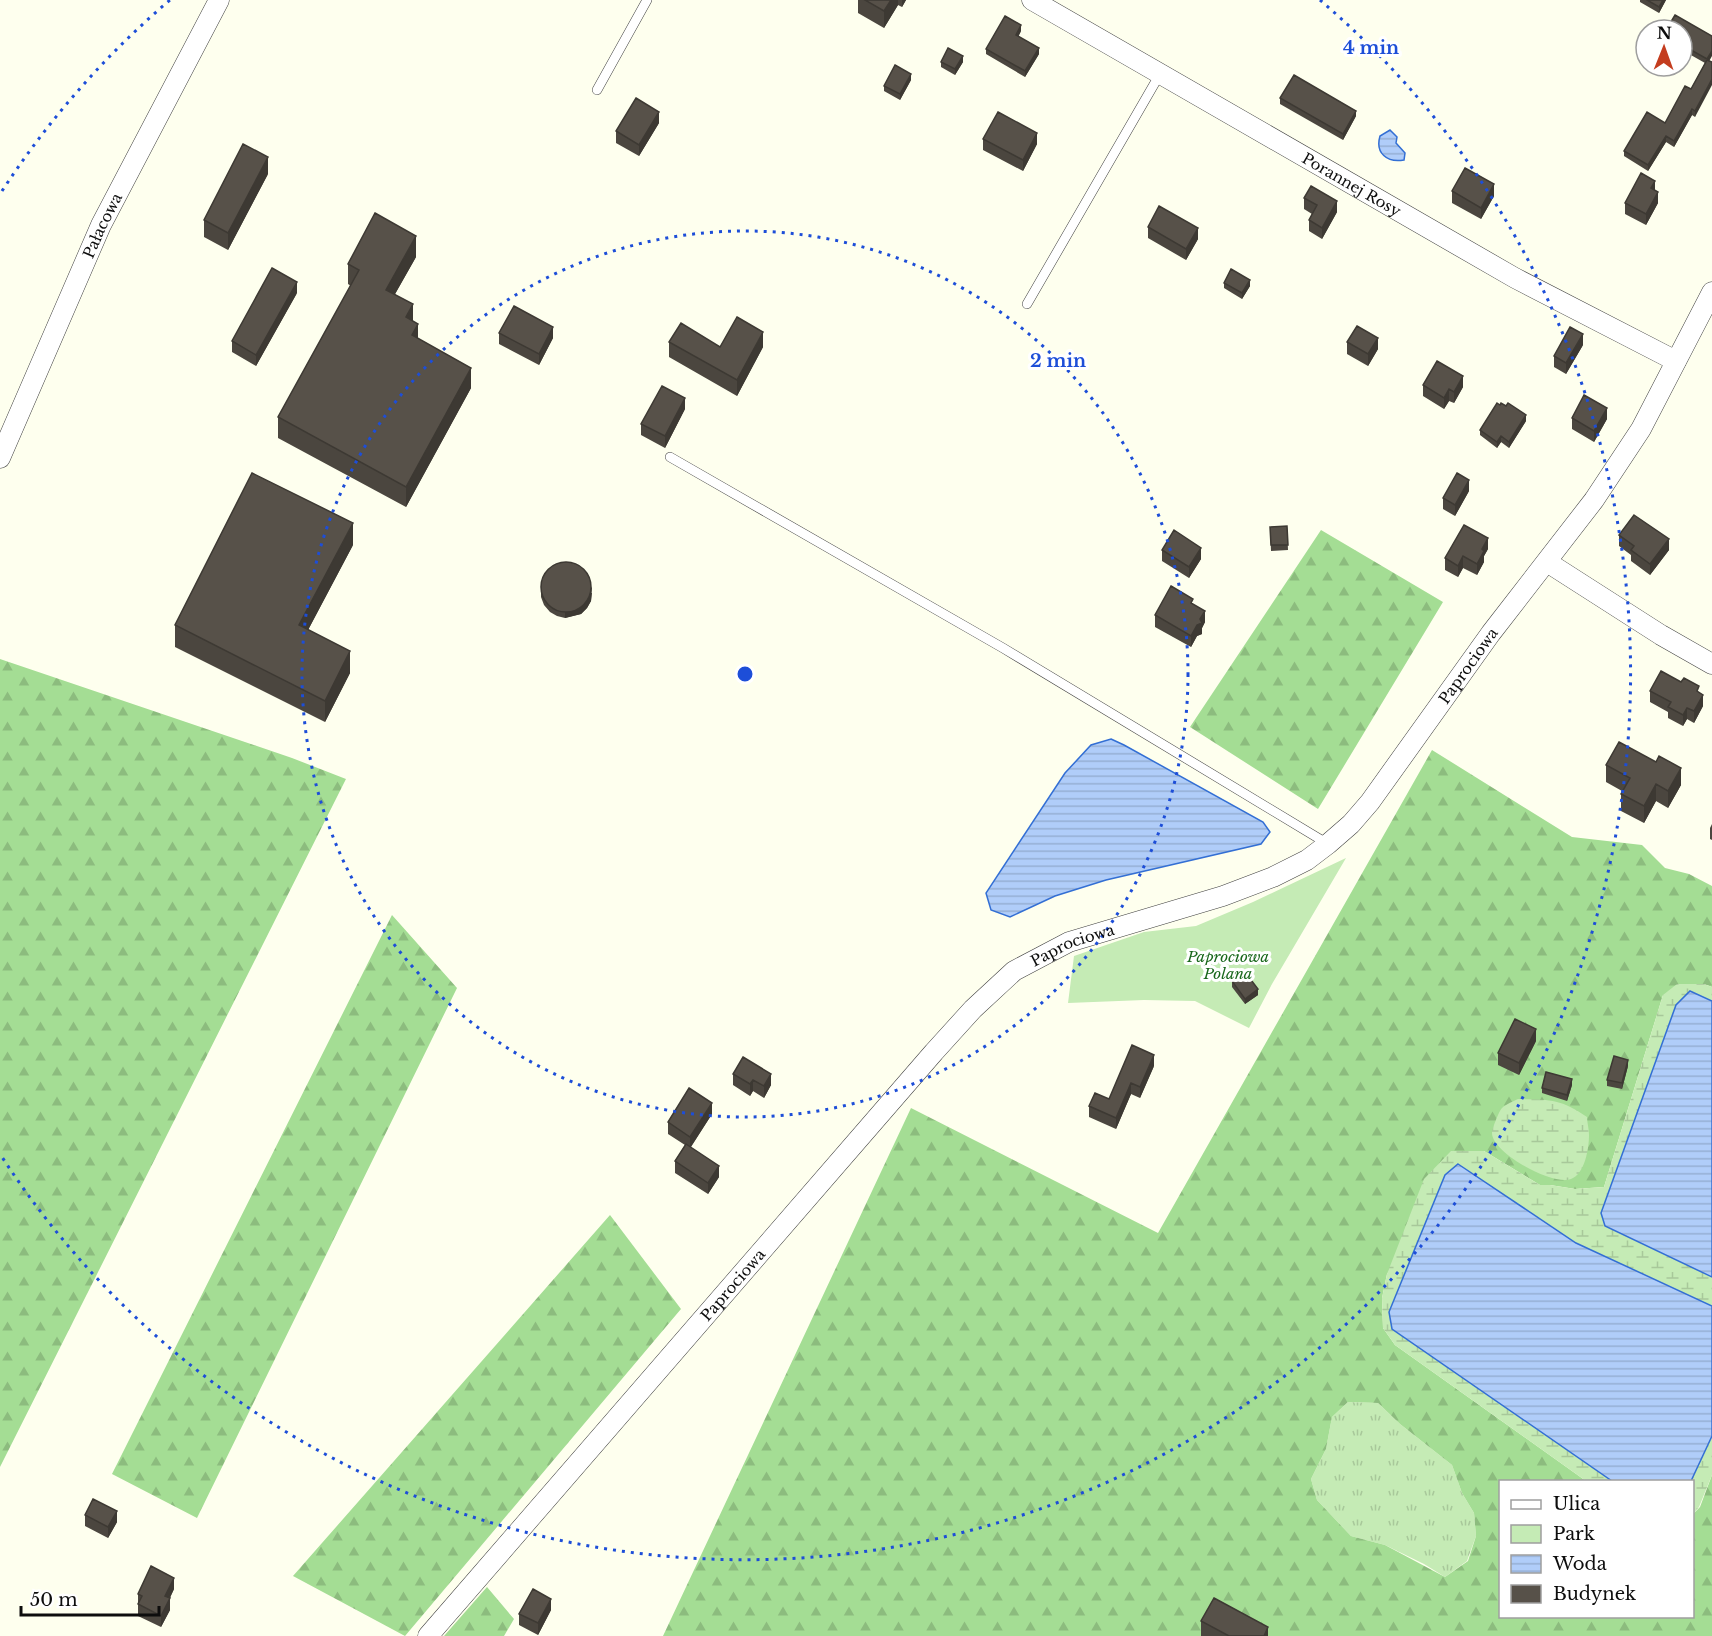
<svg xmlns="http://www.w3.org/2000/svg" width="1712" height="1636" viewBox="0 0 1712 1636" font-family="'Libre Baskerville',serif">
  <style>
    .grass { fill: url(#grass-tufts) }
    .forest { fill: url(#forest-firs); fill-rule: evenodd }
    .wetland { fill: url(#wetland-marsh) }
    .park { fill: #c5ebb5 }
    .water { fill: url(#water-rules); stroke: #336fd4; stroke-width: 1.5 }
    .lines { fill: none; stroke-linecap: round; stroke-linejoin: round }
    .lane-casing { stroke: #404040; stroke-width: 10 }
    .street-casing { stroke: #404040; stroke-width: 21 }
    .lane { stroke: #fff; stroke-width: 9 }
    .street { stroke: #fff; stroke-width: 20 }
    .wall { fill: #4b463f }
    .shaded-wall { fill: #3d3933 }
    .building { fill: #575149; stroke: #3d3933; stroke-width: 1.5 }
    .ring { fill: none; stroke: #1d4ed8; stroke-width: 3; stroke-dasharray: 3 6 }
    .labels { text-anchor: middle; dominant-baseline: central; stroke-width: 6; stroke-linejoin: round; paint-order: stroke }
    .street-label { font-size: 15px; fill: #0d0d0d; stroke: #fff }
    .park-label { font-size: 15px; font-style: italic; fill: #1a681c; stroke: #fff }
    .centre { fill: #1d4ed8; stroke: #fff; stroke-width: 3 }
    .ring-label { font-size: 18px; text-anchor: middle; font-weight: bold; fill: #1d4ed8; stroke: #fff; stroke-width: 6; stroke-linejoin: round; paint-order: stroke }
  </style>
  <defs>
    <pattern id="grass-tufts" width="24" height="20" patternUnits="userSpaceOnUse" patternTransform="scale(1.5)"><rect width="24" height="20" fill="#c5ebb5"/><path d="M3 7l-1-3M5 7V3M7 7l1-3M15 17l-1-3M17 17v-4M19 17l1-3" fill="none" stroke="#a8c89a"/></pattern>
    <pattern id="forest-firs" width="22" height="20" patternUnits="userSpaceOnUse" patternTransform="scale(1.5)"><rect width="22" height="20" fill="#a4dd94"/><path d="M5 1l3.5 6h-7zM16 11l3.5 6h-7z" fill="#8cbc7e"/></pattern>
    <pattern id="wetland-marsh" width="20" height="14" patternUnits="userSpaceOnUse" patternTransform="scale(1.5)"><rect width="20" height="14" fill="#c5ebb5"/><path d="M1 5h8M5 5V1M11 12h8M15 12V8" fill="none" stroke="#a8c89a"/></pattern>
    <pattern id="water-rules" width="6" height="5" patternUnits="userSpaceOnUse" patternTransform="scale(1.5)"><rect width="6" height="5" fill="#b0cdf9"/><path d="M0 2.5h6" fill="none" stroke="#96afd4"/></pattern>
  </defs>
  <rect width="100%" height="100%" fill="#feffee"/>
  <path class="grass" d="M1348 1402 1378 1403 1400 1424 1452 1465 1462 1493 1474 1513 1476 1536 1467 1561 1445 1577 1424 1564 1385 1545 1351 1536 1317 1500 1311 1479 1326 1449 1332 1417Z"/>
  <path class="forest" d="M1321 530 1443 602 1318 809 1190 727Z
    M0 659 292 758 346 779 0 1467Z
    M1432 750 1572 837 1642 845 1665 868 1689 874 1712 886V987L1704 984 1663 995 1604 1187 1575 1189 1550 1185H1540L1484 1151 1387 1274 1382 1298 1383 1328 1395 1345 1586 1481 1500 1482V1616H1692L1693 1514 1700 1507 1712 1475V1636H663L911 1108 1158 1233ZM1348 1402 1378 1403 1400 1424 1452 1465 1462 1493 1474 1513 1476 1536 1468 1561 1445 1577 1385 1545 1351 1536 1317 1500 1311 1479 1326 1449 1332 1417Z
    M392 915 457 988 197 1518 112 1474Z
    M610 1215 681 1309 405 1636 293 1576Z
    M487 1587 514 1619 504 1636H444Z"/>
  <path class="wetland" d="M1677 984H1704L1712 987V1475L1699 1507 1693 1514 1692 1482 1586 1481 1395 1345 1383 1328 1382 1298 1387 1274 1424 1179 1451 1151H1484L1540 1185H1550L1575 1189 1604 1187 1663 995Z
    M1518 1099C1549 1100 1560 1098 1587 1117 1587 1122 1589 1129 1589 1135 1589 1148 1585 1174 1571 1179 1553 1186 1492 1153 1492 1133 1492 1129 1499 1111 1502 1108 1506 1104 1514 1101 1518 1099Z"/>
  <path class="park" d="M1346 858 1272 984 1249 1028 1195 1001 1144 1000 1068 1003 1074 956 1144 932 1196 926 1253 902Z"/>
  <path class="water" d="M1390 130 1397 137 1396 143 1405 153 1404 160C1387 163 1375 153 1380 136Z
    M1111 739 1124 745 1263 822 1270 832 1261 844 1106 880 1055 896 1010 917 991 910 986 893 1065 773 1091 745Z
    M1690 991 1712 1001V1277L1605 1226 1601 1213 1676 1005Z
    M1458 1164 1576 1243 1712 1306V1436L1691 1481H1612L1392 1329 1389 1312 1445 1175Z"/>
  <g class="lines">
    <defs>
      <path id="lane" d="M597 90 647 0
        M1027 304 1160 74
        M670 457 1003 648 1328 844"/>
      <g id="street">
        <path id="s1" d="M1032 0 1515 278 1676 361"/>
        <path id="s2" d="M0 458 101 225 219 0"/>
        <path d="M1547 562 1661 635 1712 664"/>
        <path id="s3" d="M428 1636 934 1052 973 1009 1014 971 1069 942 1223 896 1273 877 1307 860 1328 844 1351 824 1370 802 1491 633 1594 500 1641 429 1712 292"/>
      </g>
    </defs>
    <use href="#lane" class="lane-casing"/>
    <use href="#street" class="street-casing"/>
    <use href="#lane" class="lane"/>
    <use href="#street" class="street"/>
  </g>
  <path class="wall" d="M858 0H906L902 7 898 5 884 28 858 13Z
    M1640 0H1666L1659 13 1640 2Z
    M1682 30 1709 61 1695 117 1692 115 1674 147 1666 142 1648 171 1624 156V151L1665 123 1691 89 1705 63 1682 50Z
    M1021 31 1018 37 1039 54 1025 77 986 54V49Z
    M941 62H963L955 75 941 67Z
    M911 80 900 100 884 91V86Z
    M1280 98 1356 116 1343 140 1280 104Z
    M659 123 639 156 616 143V131Z
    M983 139 1037 144 1023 171 983 150Z
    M268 174 228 250 204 237V220Z
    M1452 191 1494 196 1481 219 1452 203Z
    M1655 191 1658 203 1646 225 1625 214V203Z
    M1304 198 1337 212 1322 239 1309 231V220L1312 214 1304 209Z
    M1148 227 1198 239 1186 260 1148 238Z
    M416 257 395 294 413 321 418 339 471 388 406 507 278 438V417L351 286 348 284V264Z
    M1224 283 1250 286 1242 299 1224 288Z
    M297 293 256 366 232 352V341Z
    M499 333 553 338 539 365 499 344Z
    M669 342 720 347H763L737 396 669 357Z
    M1347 342 1378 349 1368 366 1347 354Z
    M1583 345 1566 374 1554 367V356Z
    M1423 385 1463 387 1454 403 1449 401 1444 409 1423 396Z
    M685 409 665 448 641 435V424Z
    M1572 418 1607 419 1594 442 1572 429Z
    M1526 421 1509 448 1501 442 1497 448 1480 435V430Z
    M1469 491 1455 516 1443 509V498Z
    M1287 526 1288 550 1271 551 1270 527Z
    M1619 535 1669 550 1650 575 1631 561V555L1619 546Z
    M353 545 308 630 350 673 325 722 175 647V625Z
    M1488 549 1484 556V562L1477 575 1463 568 1458 577 1445 570V558Z
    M1162 550 1201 559 1189 578 1162 561Z
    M541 583 592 593 591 601 587 608 581 614 565 618 557 616 550 612 544 605 541 597Z
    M1193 604 1205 622 1202 628V634L1197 636 1191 647 1155 627V615Z
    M1650 691 1699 692 1703 706 1694 723 1687 719 1683 726 1668 718V712L1650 702Z
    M1606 765 1681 785 1668 808 1656 801 1644 823 1621 811V794L1622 791 1606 782Z
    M1712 824V840L1710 839V828Z
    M1232 981 1258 995 1245 1004 1232 987Z
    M1536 1041 1519 1075 1498 1065V1053Z
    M1154 1066 1140 1098 1131 1094 1116 1129 1089 1117V1106L1109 1099Z
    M1628 1066 1622 1089 1607 1086V1080Z
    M733 1074 771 1085 764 1098 753 1091 750 1096 733 1085Z
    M1572 1085 1567 1101 1542 1093V1088Z
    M712 1114 691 1147 719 1177 708 1194 675 1173V1161L685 1145 668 1134V1122Z
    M85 1515 117 1522 108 1538 85 1526Z
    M174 1589 170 1598V1610L161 1627 138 1616V1594Z
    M551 1610 538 1635 519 1625V1614Z
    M1201 1621 1268 1636H1201Z"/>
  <path class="shaded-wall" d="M891 0H898V5L884 28V11Z
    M902 0H906L902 7Z
    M1663 0H1666L1659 13V7Z
    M1021 25V31L1016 41V35Z
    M1039 48V54L1025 77V71Z
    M1712 51V56L1707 65V59Z
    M963 56V62L955 75V69Z
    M911 74V80L900 100V94Z
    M1712 79V85L1695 117V111Z
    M1692 109V115L1674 147V141Z
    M1356 111V116L1343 140V134Z
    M659 112V123L639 156V145Z
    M1037 133V144L1023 171V160Z
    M1666 136V142L1648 171V165Z
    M268 157V174L228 250V233Z
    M1655 181V193L1651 188Z
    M1494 184V196L1481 219V208Z
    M1658 192V203L1646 225V214Z
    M1337 201V212L1322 239V228Z
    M1198 228V239L1186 260V249Z
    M416 236V257L386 310V290Z
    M1250 280V286L1242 299V293Z
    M297 282V293L256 366V355Z
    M413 304V325L406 317Z
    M418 324V345L412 335Z
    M553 327V338L539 365V354Z
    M763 332V347L737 396V380Z
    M1583 334V345L1566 374V363Z
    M1378 338V349L1368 366V354Z
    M471 368V388L406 507V487Z
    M1463 376V387L1454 403V392Z
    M1449 389V401L1444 409V398Z
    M685 398V409L665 448V436Z
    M1607 408V419L1594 442V431Z
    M1526 415V421L1509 448V442Z
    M1501 436V442L1497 448V442Z
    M1469 480V491L1455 516V505Z
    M353 523V545L299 647V625Z
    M1488 538V549L1484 556V562L1477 575V564L1482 549Z
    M1669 539V550L1650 575V564Z
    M1201 548V559L1189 578V567Z
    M1463 556V568L1458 577V566Z
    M592 587 591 601 587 608 581 614 565 618V612Z
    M1205 611V622L1202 628V634L1197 636 1191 647V636Z
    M350 651V673L325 722V701Z
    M1703 695V706L1694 723V711Z
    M1687 708V719L1683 726V715Z
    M1681 768V785L1668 808V791Z
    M1656 784V801L1644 823V806Z
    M1258 989V995L1245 1004V999Z
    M1536 1029V1041L1519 1075V1063Z
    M1154 1055V1066L1140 1098V1087Z
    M1628 1060V1066L1622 1089V1083Z
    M771 1074V1085L764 1098V1086Z
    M1572 1079V1085L1567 1101V1095Z
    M753 1080V1091L750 1096V1084Z
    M1131 1083V1094L1116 1129V1118Z
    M712 1103V1114L690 1148V1137Z
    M719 1166V1177L708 1194V1183Z
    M117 1511V1522L108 1538V1527Z
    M174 1578V1589L165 1607V1596Z
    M170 1598V1610L161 1627V1616Z
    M551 1599V1610L538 1635V1623Z
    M1268 1627V1636H1264Z"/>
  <path class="building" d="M865 0H891L884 11Z
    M1647 0H1663L1659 7Z
    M1675 15 1712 36V51L1707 59 1682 45V30H1666Z
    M1005 16 1021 25 1016 35 1039 48 1025 71 986 49Z
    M948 48 963 56 955 69 941 62Z
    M1707 60 1712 62V79L1695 111 1692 109 1674 141 1666 136 1648 165 1624 151 1647 112 1665 123 1685 86 1691 89Z
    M895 65 911 74 900 94 884 86Z
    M1294 75 1356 111 1343 134 1280 98Z
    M636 98 659 112 639 145 616 131Z
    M998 112 1037 133 1023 160 983 139Z
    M243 144 268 157 228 233 204 220Z
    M1465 168 1494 184 1481 208 1452 191Z
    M1641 173 1655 181 1651 188 1658 192 1646 214 1625 203Z
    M1311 186 1337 201 1322 228 1309 220 1317 205 1304 198Z
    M1159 206 1198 228 1186 249 1148 227Z
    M375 213 416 236 386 290 413 304 406 317 418 324 412 335 471 368 406 487 278 417 359 270 348 264Z
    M272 268 297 282 256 355 232 341Z
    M1231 269 1250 280 1242 293 1224 283Z
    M514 306 553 327 539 354 499 333Z
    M737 317 763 332 737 380 669 342 681 323 720 347Z
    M1357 326 1378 338 1368 354 1347 342Z
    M1570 327 1583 334 1566 363 1554 356Z
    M1437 361 1463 376 1454 392 1449 389 1444 398 1423 385Z
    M662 386 685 398 665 436 641 424Z
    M1584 395 1607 408 1594 431 1572 418Z
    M1497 403 1500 405 1501 403 1506 406 1508 403 1526 415 1509 442 1501 436 1497 442 1480 430Z
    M252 473 353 523 299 625 350 651 325 701 175 625Z
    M1457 473 1469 480 1455 505 1443 498Z
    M1634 515 1669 539 1650 564 1631 550 1634 546 1619 535Z
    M1464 525 1488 538 1482 549 1484 551 1477 564 1463 556 1458 566 1445 558Z
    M1287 526 1288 545H1271L1270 527Z
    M1174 530 1201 548 1189 567 1162 550Z
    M541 587a25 25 0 1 1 50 0a25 25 0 1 1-50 0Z
    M1171 586 1193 599 1191 603 1205 611 1200 619 1202 623 1197 625 1191 636 1155 615Z
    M1661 671 1681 682 1684 678 1699 686 1697 691 1703 695 1694 711 1687 708 1683 715 1668 707 1671 702 1650 691Z
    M1619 742 1656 762 1659 756 1681 768 1668 791 1656 784 1644 806 1621 794 1630 778 1606 765Z
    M1245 972 1258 989 1245 999 1232 981Z
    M1515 1019 1536 1029 1519 1063 1498 1053Z
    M1132 1045 1154 1055 1140 1087 1131 1083 1116 1118 1089 1106 1095 1093 1109 1099Z
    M1614 1056 1628 1060 1622 1083 1607 1080Z
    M743 1057 771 1074 764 1086 753 1080 750 1084 733 1074Z
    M1546 1072 1572 1079 1567 1095 1542 1088Z
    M689 1088 712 1103 690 1137 668 1122Z
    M686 1144 719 1166 708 1183 675 1161Z
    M93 1499 117 1511 108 1527 85 1515Z
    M151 1566 174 1578 165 1596 170 1598 161 1616 138 1604 142 1596 138 1594Z
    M533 1589 551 1599 538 1623 519 1614Z
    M1214 1598 1268 1627 1264 1636H1229L1201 1621Z"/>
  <g class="ring">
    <circle cx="745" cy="674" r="443"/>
    <path d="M2 191A886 886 0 0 1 170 0M1320 0A886 886 0 1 1 2 1157"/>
  </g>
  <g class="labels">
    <g class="street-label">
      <text stroke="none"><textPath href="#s1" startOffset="369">Porannej Rosy</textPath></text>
      <text stroke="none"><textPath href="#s2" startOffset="254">Pałacowa</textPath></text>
      <text stroke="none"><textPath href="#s3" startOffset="1455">Paprociowa</textPath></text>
      <text stroke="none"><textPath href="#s3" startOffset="951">Paprociowa</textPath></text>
      <text stroke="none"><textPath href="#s3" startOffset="465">Paprociowa</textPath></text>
    </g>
    <g class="park-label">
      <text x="1228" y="956">Paprociowa<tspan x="1228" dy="17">Polana</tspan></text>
    </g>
  </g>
  <circle cx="745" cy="674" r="9" class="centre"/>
  <g class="ring-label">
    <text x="1371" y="54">4 min</text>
    <text x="1058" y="367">2 min</text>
  </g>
  <rect x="1499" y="1480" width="195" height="138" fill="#ffffff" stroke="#9e9e9e" stroke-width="1.5"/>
  <rect x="1511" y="1500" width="30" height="9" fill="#ffffff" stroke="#9e9e9e" stroke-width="1.5"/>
  <text x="1553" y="1510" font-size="18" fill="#0d0d0d">Ulica</text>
  <rect x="1511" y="1525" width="30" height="18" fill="#c5ebb5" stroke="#9e9e9e" stroke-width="1.5"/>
  <text x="1553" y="1540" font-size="18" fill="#0d0d0d">Park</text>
  <rect x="1511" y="1555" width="30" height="18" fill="url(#water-rules)" stroke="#9e9e9e" stroke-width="1.5"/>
  <text x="1553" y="1570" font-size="18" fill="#0d0d0d">Woda</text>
  <rect x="1511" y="1585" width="30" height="18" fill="#575149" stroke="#9e9e9e" stroke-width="1.5"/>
  <text x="1553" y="1600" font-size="18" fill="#0d0d0d">Budynek</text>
  <g transform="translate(1664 48) rotate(1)"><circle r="28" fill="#ffffff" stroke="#9e9e9e" stroke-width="1.5"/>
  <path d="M0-4.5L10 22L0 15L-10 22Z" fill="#c43d1f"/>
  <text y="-9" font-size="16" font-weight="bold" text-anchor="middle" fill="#0d0d0d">N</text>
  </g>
  <path d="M21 1606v9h138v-9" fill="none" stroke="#0d0d0d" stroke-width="3"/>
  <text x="30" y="1606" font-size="18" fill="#0d0d0d" stroke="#ffffff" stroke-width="4.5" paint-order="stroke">50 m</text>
</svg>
